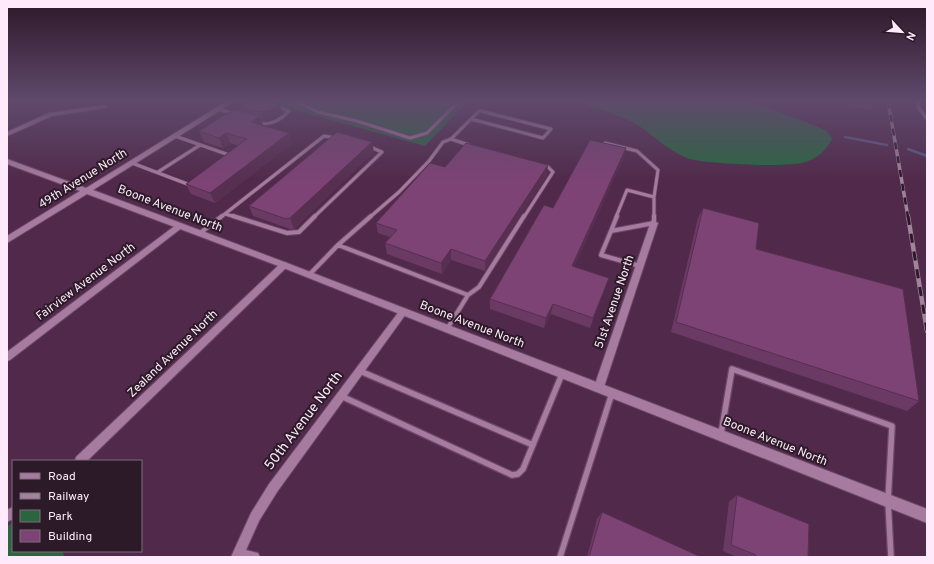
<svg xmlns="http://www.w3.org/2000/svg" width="934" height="564" viewBox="0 0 934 564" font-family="Overpass,sans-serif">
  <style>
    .green { fill: #29663f }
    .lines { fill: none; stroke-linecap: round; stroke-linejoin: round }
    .stream { stroke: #5c5986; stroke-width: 2.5 }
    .service-far2-casing { stroke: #694965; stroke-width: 4.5 }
    .service-far1-casing { stroke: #694965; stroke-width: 6 }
    .service-casing { stroke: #694965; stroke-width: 8 }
    .minor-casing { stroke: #694965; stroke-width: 2 }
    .tertiary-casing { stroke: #694965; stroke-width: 2 }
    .service-far2 { stroke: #a77a9f; stroke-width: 3 }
    .service-far1 { stroke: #a77a9f; stroke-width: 4 }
    .service { stroke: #a77a9f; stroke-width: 5.5 }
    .minor { fill: #a77a9f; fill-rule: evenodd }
    .tertiary { fill: #a77a9f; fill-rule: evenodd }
    .rail-far1-casing { stroke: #a2839c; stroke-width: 3.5 }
    .rail-casing { stroke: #a2839c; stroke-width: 4.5 }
    .rail-far1 { stroke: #2c1a29; stroke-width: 2.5; stroke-dasharray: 7; stroke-linecap: butt }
    .rail { stroke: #2c1a29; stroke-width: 3; stroke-dasharray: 9; stroke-linecap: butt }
    .wall { fill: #6b3a64 }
    .shaded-wall { fill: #572f51 }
    .building { fill: #7c4374; stroke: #572f51 }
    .labels { text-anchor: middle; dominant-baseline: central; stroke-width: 4; stroke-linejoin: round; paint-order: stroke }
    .street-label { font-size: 12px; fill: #feeafa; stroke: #2c1a29 }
    .near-street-label { font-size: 14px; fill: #feeafa; stroke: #2c1a29 }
  </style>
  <rect width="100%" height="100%" fill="#512a4b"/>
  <path class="green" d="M262 101H468L425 146Z
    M577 101H750L811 124 827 131 832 139C826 150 818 158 806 162 788 168 709 164 690 159 670 153 656 137 639 126 620 114 597 109 577 101Z
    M13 523V551H62L65 557H7V526Z"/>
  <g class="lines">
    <path class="stream" d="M845 137 887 145
      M908 149 927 156"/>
    <defs>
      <path id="service-far2" d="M302 101 301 104 318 112 357 121 410 138 427 133 457 103
        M918 101 919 108 927 119
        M219 109 234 114
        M479 111H481L551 129 543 138 471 119Z
        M257 123C270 126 280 121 289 111L276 106
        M175 136 232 156
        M451 139 471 119
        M605 143 637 151 658 170 654 197
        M132 163 190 185
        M158 172 200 145
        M225 214 236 217
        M221 217 324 136 336 138
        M314 217 382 152 368 146
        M370 217 399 192 429 161 443 142 451 139 469 145
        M524 217 553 172 548 167 543 166
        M616 217 627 190 654 197V217"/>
      <path id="service-far1" d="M233 216 287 233 299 232 315 216
        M617 216 611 231 654 223V216
        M611 231 601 255 640 266
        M199 234 222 216
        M338 245 371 216
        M309 275 338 245 468 295 447 329
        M468 295 479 287 524 216"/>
      <path id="service" d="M360 371 533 445
        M341 396 512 475 518 474 523 469 562 374
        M721 434 732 369 892 426 888 501 891 557
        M560 557 612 393"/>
      <path id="minor" d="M104 105 107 107 106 108 52 116 7 136V132L49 113Z
        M651 221H654L658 223 604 387 602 390 599 391 596 390 594 387Z
        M176 225H182L183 227 10 360 7 361V352Z
        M284 262 287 263 288 265 287 267 87 461H75L76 457 281 263Z
        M403 309 406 310 407 312 406 314 277 492 259 521 246 550 258 553 260 557H231L251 513 269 484 400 310Z
        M13 507V519L7 522V510Z"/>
      <path id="tertiary" d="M227 101H235L93 190 287 263 927 509V523L281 267 87 194 7 243V236L80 191 7 164V159L86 188Z"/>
    </defs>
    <use href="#service-far2" class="service-far2-casing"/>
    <use href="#service-far1" class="service-far1-casing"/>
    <use href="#service" class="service-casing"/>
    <use href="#minor" class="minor-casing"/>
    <use href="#tertiary" class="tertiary-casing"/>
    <use href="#service-far2" class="service-far2"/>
    <use href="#service-far1" class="service-far1"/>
    <use href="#service" class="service"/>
    <use href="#minor" class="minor"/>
    <use href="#tertiary" class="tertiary"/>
    <defs>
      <path id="rail-far1" d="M888 101 908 217"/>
      <path id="rail" d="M908 216 927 331"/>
    </defs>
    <use href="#rail-far1" class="rail-far1-casing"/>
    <use href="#rail" class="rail-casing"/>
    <use href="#rail-far1" class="rail-far1"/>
    <use href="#rail" class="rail"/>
  </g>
  <path class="wall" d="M825 101H874L875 103 870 110 825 102Z
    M240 107 282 112 270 119 263 120 261 119 263 126 289 133 292 144 215 203 191 194 186 184 239 146 230 143 223 148 204 142 199 131 242 111Z
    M626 148 623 159 574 267 605 288 590 328 551 314 544 328 490 309V299L553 208Z
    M374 152 294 229H290L253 216 249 206Z
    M445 167 547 175 485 271 451 260 442 274 387 254 385 243 390 237 378 233 376 223Z
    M703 208 756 249 919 401 907 411 671 332 698 218Z
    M737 495 808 557H737L723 551 729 502Z
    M602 512 701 557H587L597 519Z"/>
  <path class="shaded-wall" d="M280 105 282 112 270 119 263 120 260 112Z
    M260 116 263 126 251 122Z
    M226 133 230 143 223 148 219 138Z
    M289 133 292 144 215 203 210 193Z
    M372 142 374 152 294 229 290 218Z
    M626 148 623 159 570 276 572 266Z
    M548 165 547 175 485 271V261Z
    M451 249V260L442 274 441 263Z
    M609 278 605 288 590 328 593 318Z
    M553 304 551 314 544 328 546 318Z"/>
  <path class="building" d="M249 101H267L280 105 268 111 260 112 240 107Z
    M864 101H874L875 103Z
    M234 109 260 116 251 122 289 133 210 193 186 184 247 139 226 133 219 138 199 131Z
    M337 132 372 142 290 218 286 219 249 206Z
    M590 140 626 148 572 266 609 278 593 318 553 304 546 318 490 299 544 205 553 208Z
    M466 143 548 165 485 261 451 249 441 263 385 243 397 230 376 223 430 163 445 167Z
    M703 208 759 223 756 249 903 289 919 401 676 322Z
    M737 495 809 524 808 557H755L756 555 731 545Z
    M602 512 701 557H589Z"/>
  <linearGradient id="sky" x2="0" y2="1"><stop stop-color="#2d1729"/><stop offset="0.56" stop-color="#5f4a6c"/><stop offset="1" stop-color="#5f4a6c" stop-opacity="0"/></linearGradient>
  <rect width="934" height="180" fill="url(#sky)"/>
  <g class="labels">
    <g class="street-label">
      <text transform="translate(83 179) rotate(-32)">49th Avenue North</text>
      <text transform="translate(170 209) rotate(21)">Boone Avenue North</text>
      <text transform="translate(86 282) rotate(-37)">Fairview Avenue North</text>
      <text transform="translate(615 302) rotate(-71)">51st Avenue North</text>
      <text transform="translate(472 325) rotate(21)">Boone Avenue North</text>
      <text transform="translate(173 354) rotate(-44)">Zealand Avenue North</text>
      <text transform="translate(775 442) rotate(22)">Boone Avenue North</text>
    </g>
    <g class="near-street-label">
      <text transform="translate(304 421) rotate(-53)">50th Avenue North</text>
    </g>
  </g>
  <rect width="934" height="564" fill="none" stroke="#feeafa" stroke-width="16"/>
  <rect x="12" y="460" width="130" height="92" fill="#2c1a29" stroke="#806d7d"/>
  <rect x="20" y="473" width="20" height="6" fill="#a77a9f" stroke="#806d7d"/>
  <text x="48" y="480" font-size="12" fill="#feeafa">Road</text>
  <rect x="20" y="493" width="20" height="6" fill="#a2839c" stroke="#806d7d"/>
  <text x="48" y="500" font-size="12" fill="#feeafa">Railway</text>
  <rect x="20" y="510" width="20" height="12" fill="#29663f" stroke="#806d7d"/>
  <text x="48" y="520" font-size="12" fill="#feeafa">Park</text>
  <rect x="20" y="530" width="20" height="12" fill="#7c4374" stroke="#806d7d"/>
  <text x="48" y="540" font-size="12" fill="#feeafa">Building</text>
  <g transform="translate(902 32) rotate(116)" stroke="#2c1a29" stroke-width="3" paint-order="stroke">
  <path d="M0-3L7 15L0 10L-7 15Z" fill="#feeafa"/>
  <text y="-6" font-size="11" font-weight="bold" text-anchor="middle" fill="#feeafa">N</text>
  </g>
</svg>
